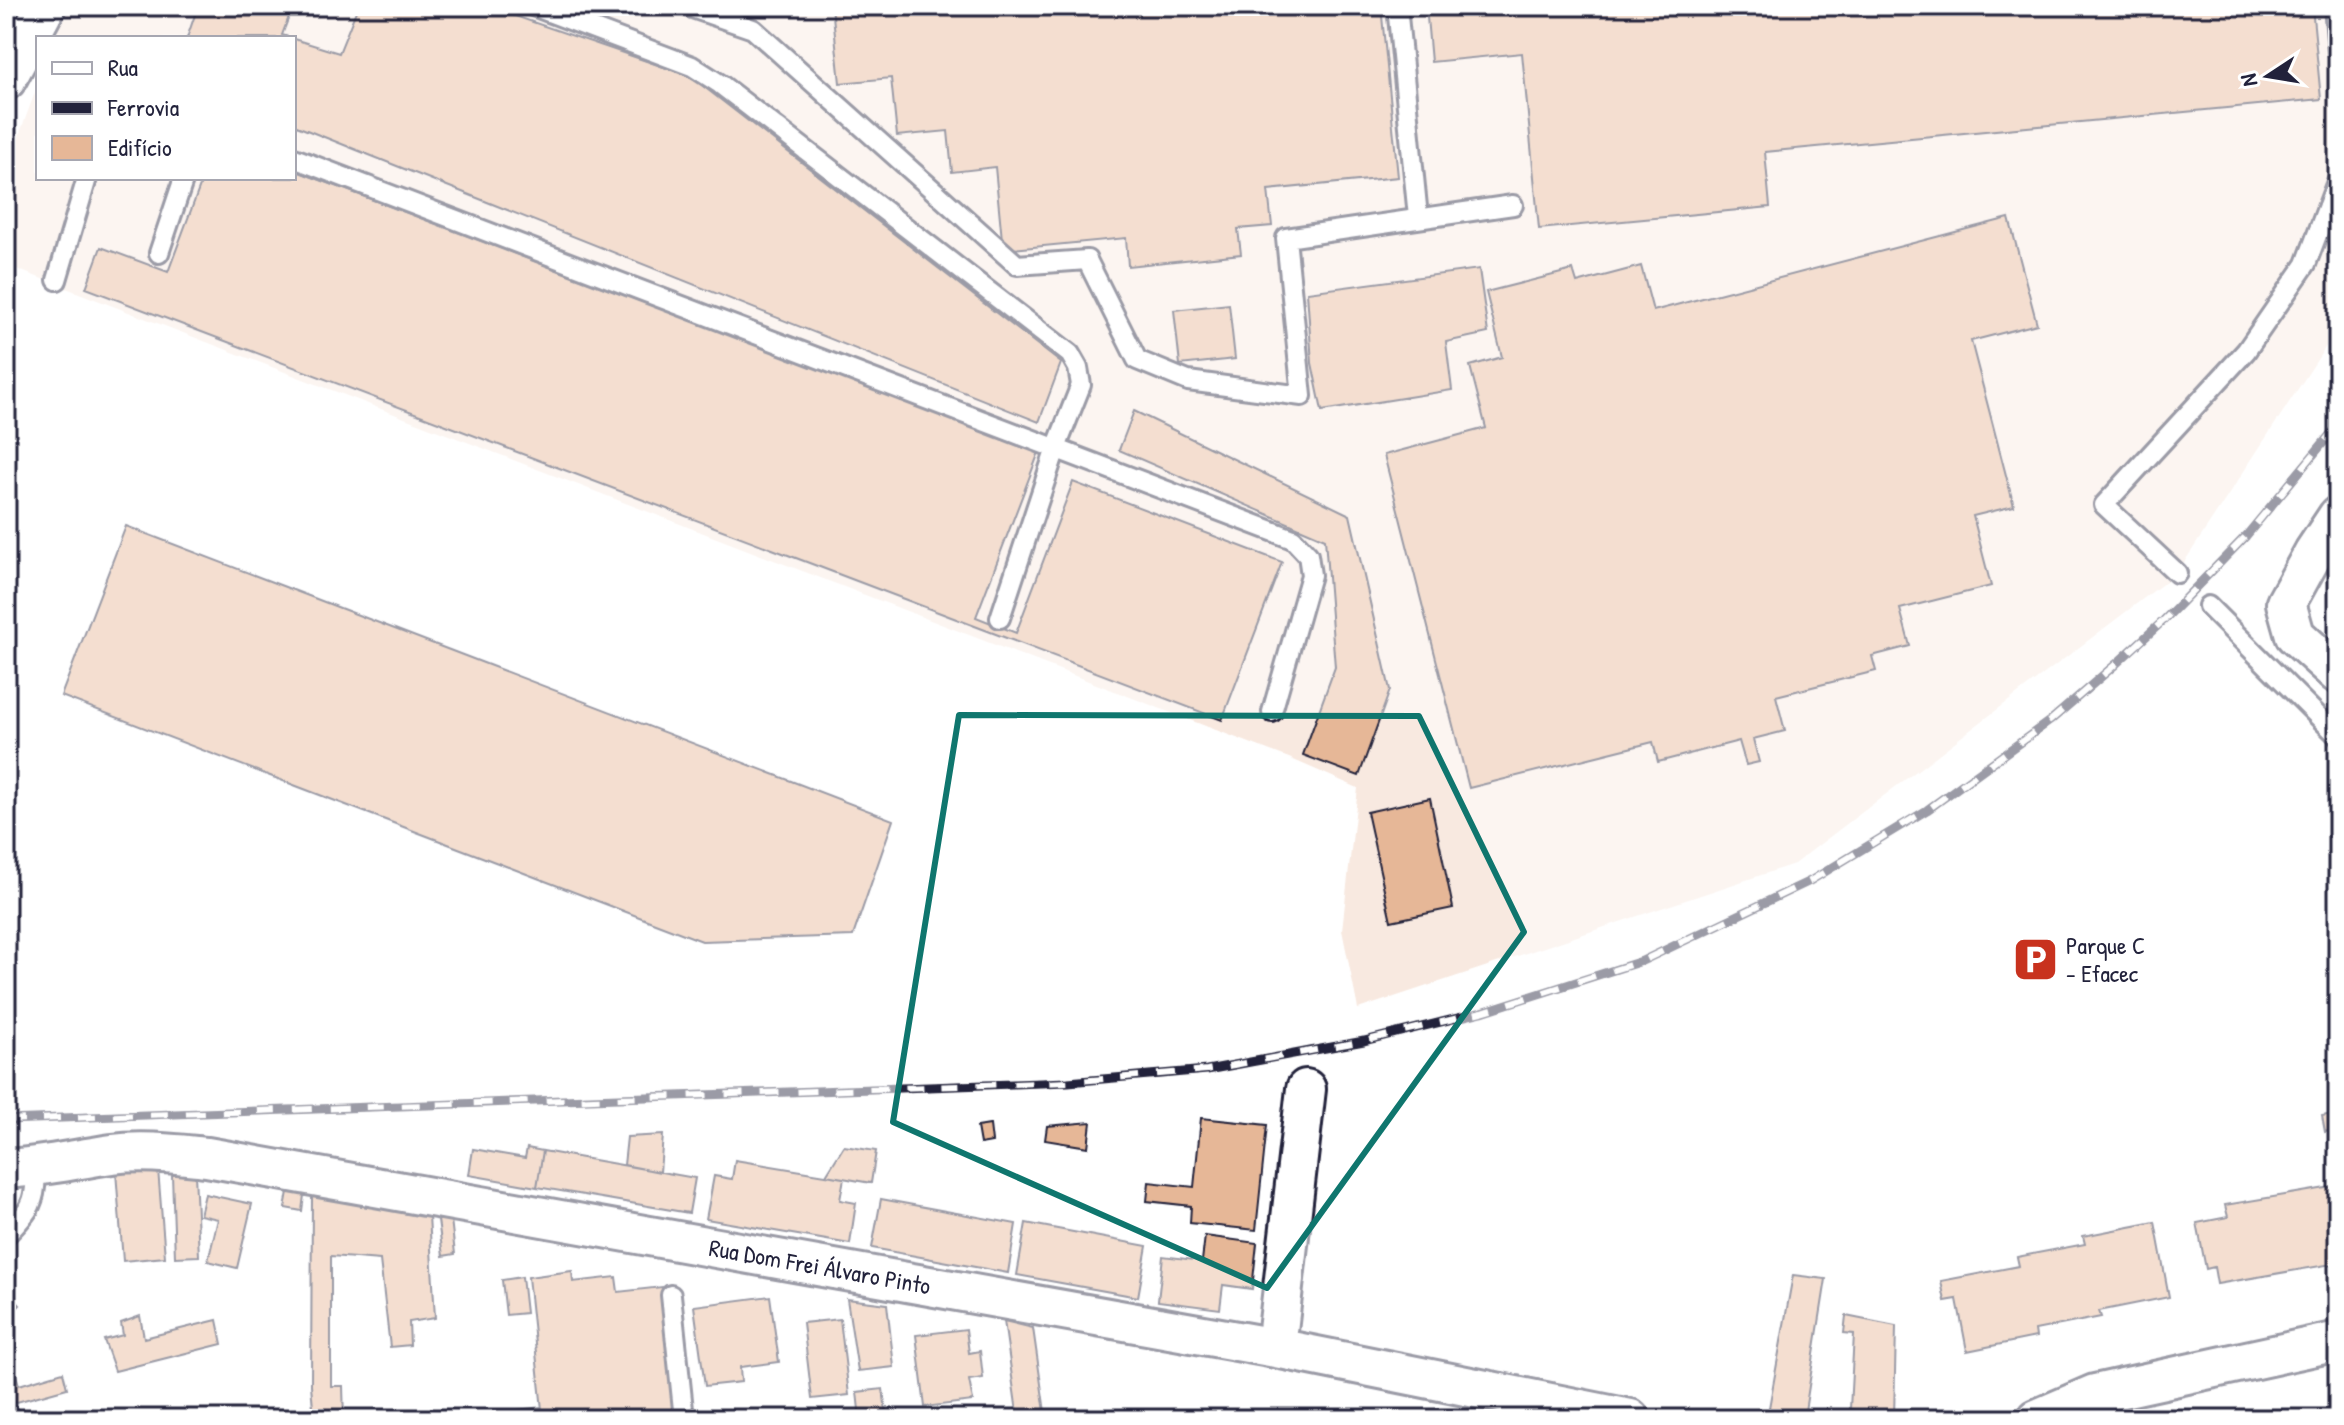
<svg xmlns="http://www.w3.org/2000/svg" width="2344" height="1425" viewBox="0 0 2344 1425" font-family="'Patrick Hand',sans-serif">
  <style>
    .built { fill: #f8e9e0 }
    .building { fill: #e6b797; stroke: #22223b; stroke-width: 2 }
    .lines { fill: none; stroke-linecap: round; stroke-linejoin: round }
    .lane-casing { stroke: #22223b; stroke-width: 24 }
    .street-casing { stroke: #22223b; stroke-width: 44 }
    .lane { stroke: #fff; stroke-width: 18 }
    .street { stroke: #fff; stroke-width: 38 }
    .rail-casing { stroke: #22223b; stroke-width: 9 }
    .rail { stroke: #fff; stroke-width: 6; stroke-dasharray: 18; stroke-linecap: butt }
    .marked { fill: none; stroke: #0f766e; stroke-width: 6; stroke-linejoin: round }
    .labels { text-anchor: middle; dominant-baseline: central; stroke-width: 7; stroke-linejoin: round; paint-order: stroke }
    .poi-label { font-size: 24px; fill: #22223b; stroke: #fff; text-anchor: start }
    .street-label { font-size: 24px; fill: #22223b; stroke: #fff }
  </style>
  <rect width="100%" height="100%" fill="#fff"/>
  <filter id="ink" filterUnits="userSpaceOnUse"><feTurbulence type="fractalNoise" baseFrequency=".0125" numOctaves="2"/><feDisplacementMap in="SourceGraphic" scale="16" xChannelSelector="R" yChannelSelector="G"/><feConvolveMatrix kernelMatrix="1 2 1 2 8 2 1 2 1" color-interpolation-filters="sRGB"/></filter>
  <g filter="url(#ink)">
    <path class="built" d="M66 6H2338V328L2177 573 1794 864 1358 1009 1342 930 1358 788 1289 758 6 265V171L38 84V178H294V38H55Z"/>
    <path class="building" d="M198 6H293L282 35 292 38H187Z
      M358 6H486L690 76 1061 363 1039 422 294 125V39L339 53Z
      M832 6H1381L1398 177 1268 190 1272 226 1238 229 1241 254 1128 266 1126 238 1003 250 995 167 952 172 948 131 897 136 891 78 840 83Z
      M1426 6H2312L2321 99 1765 152 1770 207 1539 229 1522 53 1431 62Z
      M294 170 1039 452 976 617 1016 633 1073 482 1282 562 1222 720 86 288 101 247 168 272 203 178H294Z
      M2009 218 2037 324 1971 341 2014 506 1973 516 1991 586 1900 609 1910 646 1872 656 1876 671 1776 696 1785 731 1753 739 1759 762 1746 765 1739 741 1658 762 1653 742 1469 788 1384 455 1486 428 1470 366 1502 357 1486 292 1573 270 1577 283 1641 266 1653 311Z
      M1479 269 1488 333 1446 342 1452 390 1322 411 1312 363 1307 292Z
      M1229 304 1235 359 1180 365 1174 310Z
      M1134 411 1350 515 1390 690 1359 776 1303 755 1335 667 1325 539 1119 450Z
      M126 526 893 820 853 936 702 941 61 696Z
      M1430 798 1453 908 1391 921 1367 812Z
      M2338 1113V1129L2325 1132 2322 1116Z
      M1201 1118 1267 1125 1256 1230 1190 1223 1191 1206 1147 1201 1149 1182 1194 1187Z
      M1091 1122 1088 1147 1045 1140 1047 1126Z
      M990 1125 992 1142 980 1144 977 1127Z
      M663 1135 660 1172 624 1165 627 1137Z
      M844 1146 876 1151 871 1183 826 1175Z
      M527 1148 543 1151 537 1187 469 1175 473 1149 525 1158Z
      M543 1151 695 1178 689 1213 537 1187Z
      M735 1160 844 1178 840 1200 856 1203 850 1244 706 1219 714 1176 732 1179Z
      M158 1169 165 1257 123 1261 116 1172Z
      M195 1174 199 1256 175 1257 172 1175Z
      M2338 1186V1263L2217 1284 2214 1267 2206 1269 2197 1223 2228 1217 2225 1205Z
      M288 1192 304 1195 302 1211 285 1208Z
      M205 1194 252 1204 237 1268 208 1261 218 1219 200 1215Z
      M312 1196 429 1215 435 1318 409 1322 410 1345 390 1347 380 1260 331 1256V1386H343L344 1419H314L311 1385Z
      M881 1199 1016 1224 1008 1273 872 1248Z
      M451 1219 455 1254 443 1256 438 1220Z
      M2155 1222 2169 1297 2099 1311 2101 1317 2035 1330 2036 1337 1967 1351 1957 1299 1945 1301 1941 1281 2019 1266 2017 1257 2085 1244 2083 1236Z
      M1026 1223 1147 1246 1138 1297 1017 1275Z
      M1205 1236 1257 1243 1252 1289 1223 1285 1220 1309 1158 1301 1163 1256 1202 1261Z
      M572 1271 573 1282 616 1277 618 1292 662 1287 676 1419H543L528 1277Z
      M1793 1275 1826 1279 1805 1411 1827 1419H1767Z
      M522 1277 526 1313 506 1315 502 1280Z
      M6 1290 20 1305 6 1319Z
      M770 1296 779 1362 740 1367 741 1382 705 1386 694 1306Z
      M847 1299 887 1304 894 1367 858 1371Z
      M140 1316 144 1338 217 1320 222 1344 115 1371 104 1340 123 1335 121 1323Z
      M1846 1316 1896 1326 1894 1419H1864V1412L1850 1409 1854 1334 1844 1333Z
      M840 1319 849 1395 812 1399 803 1323Z
      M1004 1321 1033 1328 1046 1419H1018Z
      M966 1329 969 1353 980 1351 983 1378 969 1380 973 1401 925 1407 916 1335Z
      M13 1365 19 1385 63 1372 67 1388 6 1405V1367Z
      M883 1389 887 1419H860L857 1392Z
      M541 1407 543 1419H509L508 1411Z
      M1009 1414 1010 1419H965Z"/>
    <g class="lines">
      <defs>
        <path id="lane" d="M533 6 692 66 720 84 1070 354 1078 368 1081 385 1056 448 1000 618
          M686 6 753 29 1017 265 1087 260 1137 360 1188 381 1302 396 1286 238 1513 205
          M1397 6 1418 217
          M2334 6 2338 51
          M294 158 1293 539 1308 555 1311 575 1272 712
          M159 253 184 178
          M57 280 87 178
          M2177 573 2104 505 2246 351 2306 264 2338 179
          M2208 606 2338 736
          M6 1235C29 1212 38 1201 35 1168
          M671 1295 684 1419"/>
        <path id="street" d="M6 80 46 6
          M2338 516 2314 552 2286 603 2295 635 2338 674
          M6 1169C42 1167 76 1159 112 1154 144 1150 175 1154 207 1157L1276 1348 1630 1419
          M1276 1348 1306 1089
          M2037 1419 2095 1394 2338 1341"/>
      </defs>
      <use href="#lane" class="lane-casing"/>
      <use href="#street" class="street-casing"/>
      <use href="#lane" class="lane"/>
      <use href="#street" class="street"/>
      <defs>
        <path id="rail" d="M6 1120 1068 1082 1207 1070 1364 1041 1482 1012 1642 961 1810 881 1927 810 2051 720 2116 664 2163 621 2246 536 2338 425"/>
      </defs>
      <use href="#rail" class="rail-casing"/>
      <use href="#rail" class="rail"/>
    </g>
  </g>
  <path d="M0 0H2344V1425H0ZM959 715 1419 716 1524 932 1267 1288 893 1122Z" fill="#fff" fill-opacity=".55" fill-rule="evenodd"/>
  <path class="marked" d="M959 715 1419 716 1524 932 1267 1288 893 1122Z"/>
  <defs>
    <symbol id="parking-square" viewBox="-11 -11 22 22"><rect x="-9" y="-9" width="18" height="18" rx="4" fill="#c8321e" stroke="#fff"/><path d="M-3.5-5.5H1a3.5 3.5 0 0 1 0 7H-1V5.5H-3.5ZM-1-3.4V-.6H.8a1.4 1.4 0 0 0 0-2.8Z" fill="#fff"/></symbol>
  </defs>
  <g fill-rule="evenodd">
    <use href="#parking-square" x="2010" y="934" width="51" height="51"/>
  </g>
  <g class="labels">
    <g class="poi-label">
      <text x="2066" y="945">Parque C<tspan x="2066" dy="28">- Efacec</tspan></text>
    </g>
    <g class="street-label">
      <text transform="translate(820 1266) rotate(10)">Rua Dom Frei Álvaro Pinto</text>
    </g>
  </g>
  <rect width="2344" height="1425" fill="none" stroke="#fff" stroke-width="32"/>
  <rect x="16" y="16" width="2312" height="1393" fill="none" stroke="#22223b" stroke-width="3" filter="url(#ink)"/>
  <rect x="36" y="36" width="260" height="144" fill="#ffffff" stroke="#a7a7b1" stroke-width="2"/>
  <rect x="52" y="62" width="40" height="12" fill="#ffffff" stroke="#a7a7b1" stroke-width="2"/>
  <text x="108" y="76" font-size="24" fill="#22223b">Rua</text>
  <rect x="52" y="102" width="40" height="12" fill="#22223b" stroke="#a7a7b1" stroke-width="2"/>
  <text x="108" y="116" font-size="24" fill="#22223b">Ferrovia</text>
  <rect x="52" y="136" width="40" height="24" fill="#e6b797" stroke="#a7a7b1" stroke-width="2"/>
  <text x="108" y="156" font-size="24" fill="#22223b">Edifício</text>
  <g transform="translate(2268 76) rotate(258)" stroke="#ffffff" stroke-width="6" paint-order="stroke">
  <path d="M0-6L14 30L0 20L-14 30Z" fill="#22223b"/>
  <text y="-12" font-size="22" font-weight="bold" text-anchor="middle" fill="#22223b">N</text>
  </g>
</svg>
